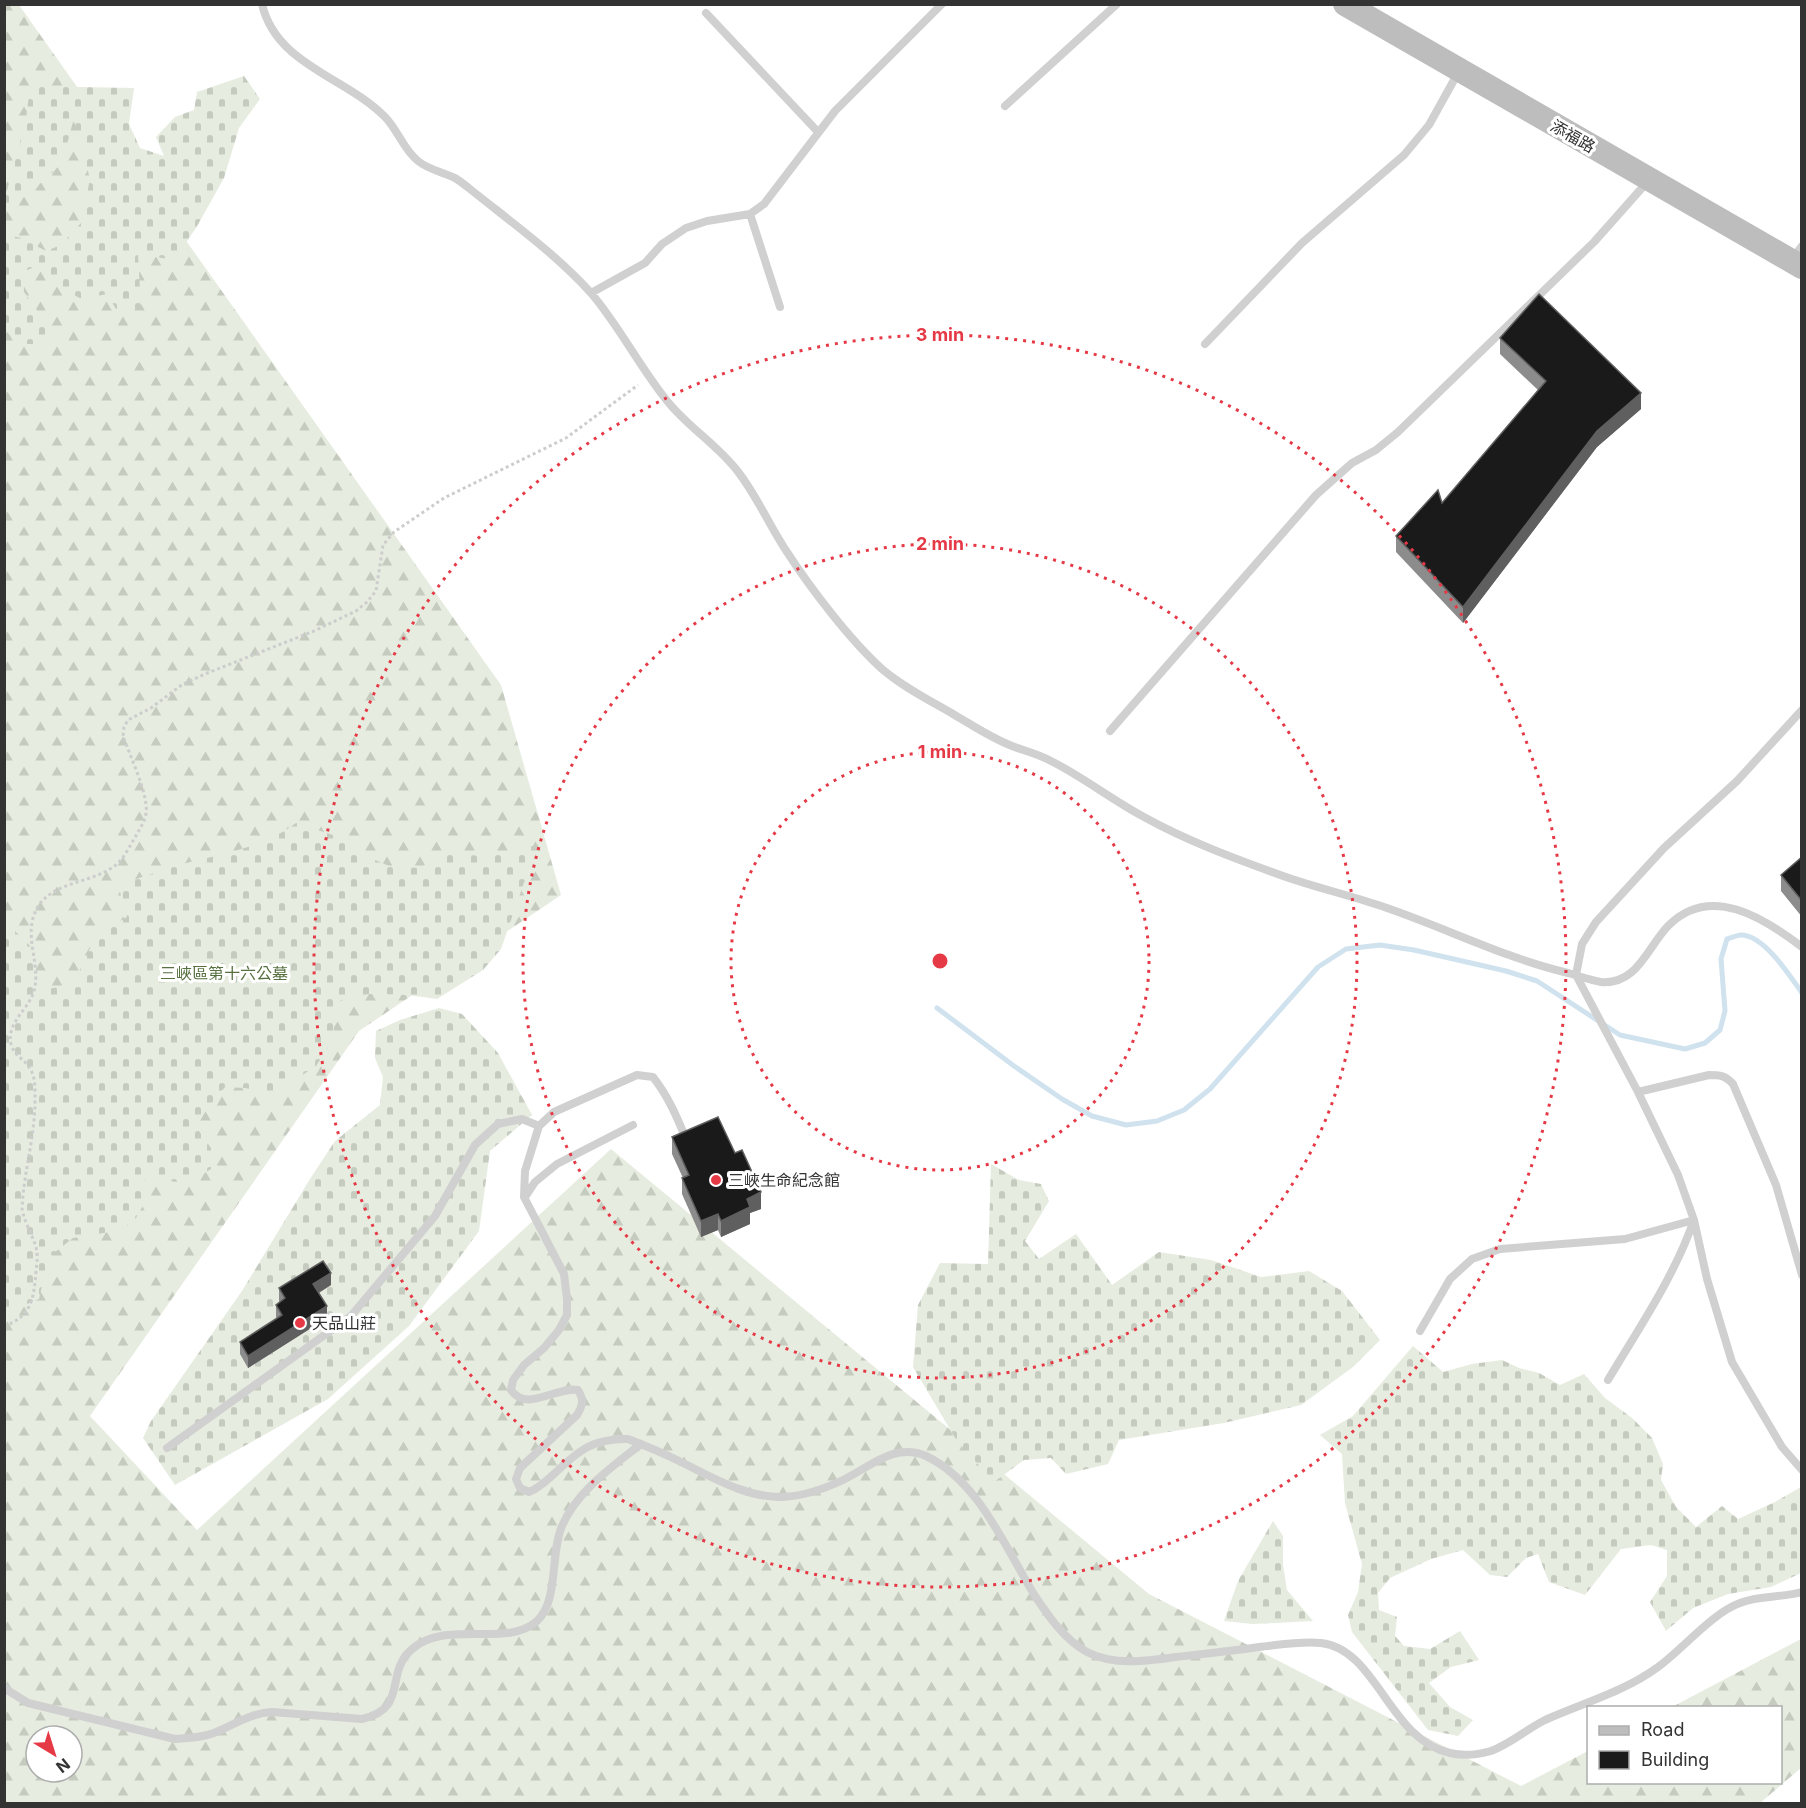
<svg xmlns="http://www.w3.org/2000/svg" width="1806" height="1808" viewBox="0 0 1806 1808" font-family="Inter,'Noto Sans TC',sans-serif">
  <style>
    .forest { fill: url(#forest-firs); fill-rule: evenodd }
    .cemetery { fill: url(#cemetery-stones) }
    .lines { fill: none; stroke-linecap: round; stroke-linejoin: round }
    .stream { stroke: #cfe2ee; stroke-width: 5 }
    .path { stroke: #cdcdcd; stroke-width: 3; stroke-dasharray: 3 3; stroke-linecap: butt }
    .lane { stroke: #d0d0d0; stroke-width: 8 }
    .secondary { stroke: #bdbdbd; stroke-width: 24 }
    .wall { fill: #8c8c8c }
    .shaded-wall { fill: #5f5f5f }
    .building { fill: #1a1a1a; stroke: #5f5f5f; stroke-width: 1.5 }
    .ring { fill: none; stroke: #e63946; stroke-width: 3; stroke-dasharray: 3 6 }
    .poi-dot { fill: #e63946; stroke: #fff; stroke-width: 2 }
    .labels { text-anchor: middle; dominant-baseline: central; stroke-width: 6; stroke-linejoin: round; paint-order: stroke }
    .street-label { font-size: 16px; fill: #333; stroke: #fff }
    .park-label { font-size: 16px; fill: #56703f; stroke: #fff }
    .poi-label { font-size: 16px; fill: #333; stroke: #fff; text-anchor: start }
    .centre { fill: #e63946; stroke: #fff; stroke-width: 3 }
    .ring-label { font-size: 18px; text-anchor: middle; font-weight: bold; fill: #e63946; stroke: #fff; stroke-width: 6; stroke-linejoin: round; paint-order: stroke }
  </style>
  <defs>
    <pattern id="forest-firs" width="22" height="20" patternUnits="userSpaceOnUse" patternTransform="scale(1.5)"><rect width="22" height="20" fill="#e6ecdf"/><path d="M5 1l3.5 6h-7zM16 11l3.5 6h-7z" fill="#c6cbc0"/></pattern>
    <pattern id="cemetery-stones" width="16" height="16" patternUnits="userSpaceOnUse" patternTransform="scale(1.5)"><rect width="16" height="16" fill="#e6ecdf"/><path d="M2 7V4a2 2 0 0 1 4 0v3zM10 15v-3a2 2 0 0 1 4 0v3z" fill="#c6cbc0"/></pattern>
  </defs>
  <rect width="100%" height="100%" fill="#fff"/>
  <path class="forest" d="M5 5H19L501 685 561 895 359 1031 90 1416 197 1530 611 1149 1149 1594 1521 1786 1588 1751V1782H1780V1708L1672 1707 1801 1639V1768L1760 1803 5 1804ZM36 1736H72V1772H36Z"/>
  <path class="cemetery" d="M244 76 260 99 239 128 224 178 196 228 174 260 138 254 141 308 116 309 107 294 82 299 51 284 41 264 23 272 24 292 41 316 50 344H17L5 329 6 266 5 265V234L21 238 46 251 61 245 81 223 90 179 74 118 62 163 30 194 5 207V198L26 120 30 86 134 88 129 124 140 148 164 156 156 137 175 117 194 110 197 92Z
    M296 823 345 839 366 856 389 866 420 868 447 851 485 857 537 845 501 949 483 970 437 999 408 995 370 994 341 1000 331 1008 335 1037 316 1066 274 1094 245 1088 225 1087 194 1124 211 1148V1169L188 1183 159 1180 143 1170 146 1200 136 1218 121 1230 73 1238 49 1257 39 1299 5 1313V925L7 923 32 948 39 990 73 985 96 935 127 917 118 885C137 879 156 872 175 866 218 854 260 850 296 823Z
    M439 1008 462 1014 498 1053 532 1115 490 1151 479 1231 409 1326 328 1399 175 1485 143 1438 151 1421 242 1291 310 1179 335 1141 380 1105 383 1077 375 1058 376 1031 400 1020Z
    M991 1164 1019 1180 1041 1184 1049 1201 1025 1241 1039 1259 1076 1234 1112 1285 1159 1252 1211 1260 1261 1277 1309 1271 1342 1291 1380 1340 1353 1367 1301 1405 1224 1423 1119 1440 1108 1464 1066 1474 1051 1458 1024 1460 994 1482 957 1441 913 1367 918 1305 940 1263 988 1264Z
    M1413 1346 1443 1372 1472 1364 1502 1360 1519 1368 1539 1373 1560 1385 1584 1374 1605 1398 1632 1418 1652 1438 1663 1464 1661 1480 1676 1507 1696 1527 1722 1506 1738 1519 1775 1502 1801 1487V1573L1771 1587 1728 1594 1693 1608 1666 1631 1650 1602 1667 1576V1550L1651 1545 1621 1549 1585 1595 1549 1582 1538 1554 1526 1558 1507 1577 1490 1575 1463 1550 1431 1559 1390 1578 1378 1593 1379 1610 1397 1617 1395 1636 1404 1646 1430 1649 1460 1631 1479 1660 1451 1667 1429 1683 1450 1707 1473 1720 1458 1736 1428 1730 1352 1632 1348 1615 1358 1592 1362 1564 1345 1503 1342 1454 1320 1435 1353 1416Z
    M1273 1521 1283 1536V1565L1287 1590 1313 1621 1253 1624 1224 1621 1238 1581Z"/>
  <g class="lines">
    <path class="stream" d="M937 1008 1014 1066 1062 1099 1092 1116 1126 1125 1157 1121 1184 1110 1210 1089 1318 967 1346 949 1380 945 1414 950 1506 971 1537 981 1620 1035 1685 1049 1705 1043 1720 1030 1725 1011 1721 959 1727 939C1731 938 1737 935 1741 935 1764 935 1790 976 1802 993"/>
    <path class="path" d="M4 1326C32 1317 34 1297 36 1271 37 1263 38 1255 36 1247 32 1234 24 1222 22 1208 24 1170 36 1133 35 1095 35 1087 35 1075 30 1069 25 1059 14 1056 11 1044 6 1023 29 1009 34 991 41 966 25 940 34 915 46 881 88 885 113 867 124 860 130 845 137 834 142 825 148 816 146 805 144 785 130 756 123 736L124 727 128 720 151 708 183 684 205 674 314 631 356 611 367 602 376 591 383 545 394 532 444 498 566 438 638 385"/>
    <path class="lane" d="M262 4C276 65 346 77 385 117 398 130 403 149 418 161 429 170 443 172 455 178 460 181 465 185 470 189 511 222 556 254 591 293 620 327 640 368 668 402 690 429 718 445 739 473 758 498 770 527 787 552 811 589 850 640 882 669 903 687 929 700 953 714 972 725 991 738 1012 746 1025 751 1038 754 1051 761 1083 777 1112 800 1144 817 1187 841 1236 859 1283 876 1317 888 1353 896 1387 908 1448 929 1505 958 1568 973 1579 976 1590 980 1601 982 1637 985 1647 948 1668 926 1710 883 1764 918 1802 947
      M706 13 818 132
      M1005 106 1117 4
      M750 214 780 307
      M1793 258 1802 246
      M591 293 645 263 662 244 686 228 707 221 750 214 764 204 835 111 942 4
      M1205 344 1302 243 1404 155 1429 125 1459 71
      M1802 710 1737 781 1664 848 1596 922 1582 944 1576 975 1638 1092 1678 1175 1694 1220 1707 1279 1732 1362 1782 1447 1802 1470
      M1110 731 1316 495 1352 463 1376 450 1398 432 1594 242 1649 180
      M1638 1092 1709 1075C1719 1075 1725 1075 1733 1084L1776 1185 1802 1275
      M686 1139C677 1117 668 1096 653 1077L637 1075 554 1112 539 1126 525 1171 524 1197 564 1274 567 1299V1315L559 1330 544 1348 524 1365 513 1380 511 1390C527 1413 556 1386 578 1390 584 1400 583 1405 577 1415L520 1468 516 1479 520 1488 529 1492C539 1488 546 1481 555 1473 579 1450 594 1438 628 1439 646 1446 663 1453 679 1461 712 1477 746 1498 783 1497 805 1496 824 1489 843 1480 870 1467 895 1442 926 1456 979 1481 1006 1549 1035 1596 1049 1617 1065 1640 1087 1652 1113 1666 1148 1661 1176 1657 1203 1654 1231 1651 1259 1647 1279 1645 1300 1641 1321 1643 1377 1649 1389 1740 1450 1753 1463 1756 1477 1755 1491 1751 1510 1744 1527 1729 1545 1720 1583 1703 1624 1692 1658 1667 1683 1649 1712 1613 1740 1603 1759 1595 1782 1598 1802 1592
      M525 1197 535 1182 557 1164 633 1125
      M1420 1331 1450 1279 1472 1259 1500 1249 1625 1239 1694 1220
      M1608 1380C1639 1328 1674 1277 1694 1220
      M167 1448 351 1316 435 1216 475 1145 498 1124 522 1119 539 1126
      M4 1688 28 1703 175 1739C189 1738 201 1738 214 1733 234 1725 250 1713 272 1712L362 1719C409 1708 384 1675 411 1650 445 1618 506 1649 537 1621 559 1601 550 1553 562 1526 577 1491 612 1467 641 1444"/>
    <path class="secondary" d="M1345 4 1802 267"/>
  </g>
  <path class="wall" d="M1500 338 1641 409 1597 447 1463 623 1396 552V536L1442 503 1538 390 1500 354Z
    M1802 857V917L1781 891V875Z
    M672 1137 735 1153 761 1209 750 1213V1224L721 1237 718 1230 701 1237 682 1194V1178H683L672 1154Z
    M331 1285 319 1293 327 1318 248 1368 240 1354V1342L277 1318 276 1317V1305L280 1302 279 1301V1288Z"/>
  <path class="shaded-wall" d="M1641 393V409L1597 447 1463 623V607L1597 431Z
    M761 1192V1209L750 1213V1224L721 1237V1221L747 1199Z
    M718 1214V1230L701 1237V1221Z
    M331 1273V1285L313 1296V1284Z
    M327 1306V1318L248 1368V1356Z"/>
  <path class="building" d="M1539 294 1641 393 1597 431 1463 607 1396 536 1438 490 1442 503 1546 381 1500 338Z
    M1802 857V901L1781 875Z
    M718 1117 735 1153 742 1150 761 1192 747 1199 750 1207 721 1221 718 1214 701 1221 682 1178 689 1175 672 1137Z
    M323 1261 331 1273 313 1284 327 1306 248 1356 240 1342 282 1315 276 1305 285 1298 279 1288Z"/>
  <g class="ring">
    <circle cx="940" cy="961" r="209"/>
    <circle cx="940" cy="961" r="417"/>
    <circle cx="940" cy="961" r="626"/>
  </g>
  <g class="poi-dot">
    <circle cx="716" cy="1180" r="6"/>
    <circle cx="300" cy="1323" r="6"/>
  </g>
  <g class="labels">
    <g class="street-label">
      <text transform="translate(1573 136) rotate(30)">添福路</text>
    </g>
    <g class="park-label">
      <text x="224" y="973">三峽區第十六公墓</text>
    </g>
    <g class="poi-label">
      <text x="728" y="1180">三峽生命紀念館</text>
      <text x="312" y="1323">天品山莊</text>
    </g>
  </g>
  <circle cx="940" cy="961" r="9" class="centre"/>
  <g class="ring-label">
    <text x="940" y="341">3 min</text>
    <text x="940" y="550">2 min</text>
    <text x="940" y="758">1 min</text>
  </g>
  <rect width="1806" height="1808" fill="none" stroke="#333333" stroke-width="12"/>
  <rect x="1587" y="1706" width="195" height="78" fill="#ffffff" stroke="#adadad" stroke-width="1.5"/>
  <rect x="1599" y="1726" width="30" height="9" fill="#bdbdbd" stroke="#adadad" stroke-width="1.5"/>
  <text x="1641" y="1736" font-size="18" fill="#333333">Road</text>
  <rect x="1599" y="1751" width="30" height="18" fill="#1a1a1a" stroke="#adadad" stroke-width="1.5"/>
  <text x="1641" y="1766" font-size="18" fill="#333333">Building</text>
  <g transform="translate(54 1754) rotate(142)"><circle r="28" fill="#ffffff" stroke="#adadad" stroke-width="1.5"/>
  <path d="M0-4.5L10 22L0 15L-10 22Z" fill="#e63946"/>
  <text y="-9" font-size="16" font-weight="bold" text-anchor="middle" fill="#333333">N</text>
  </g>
</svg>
